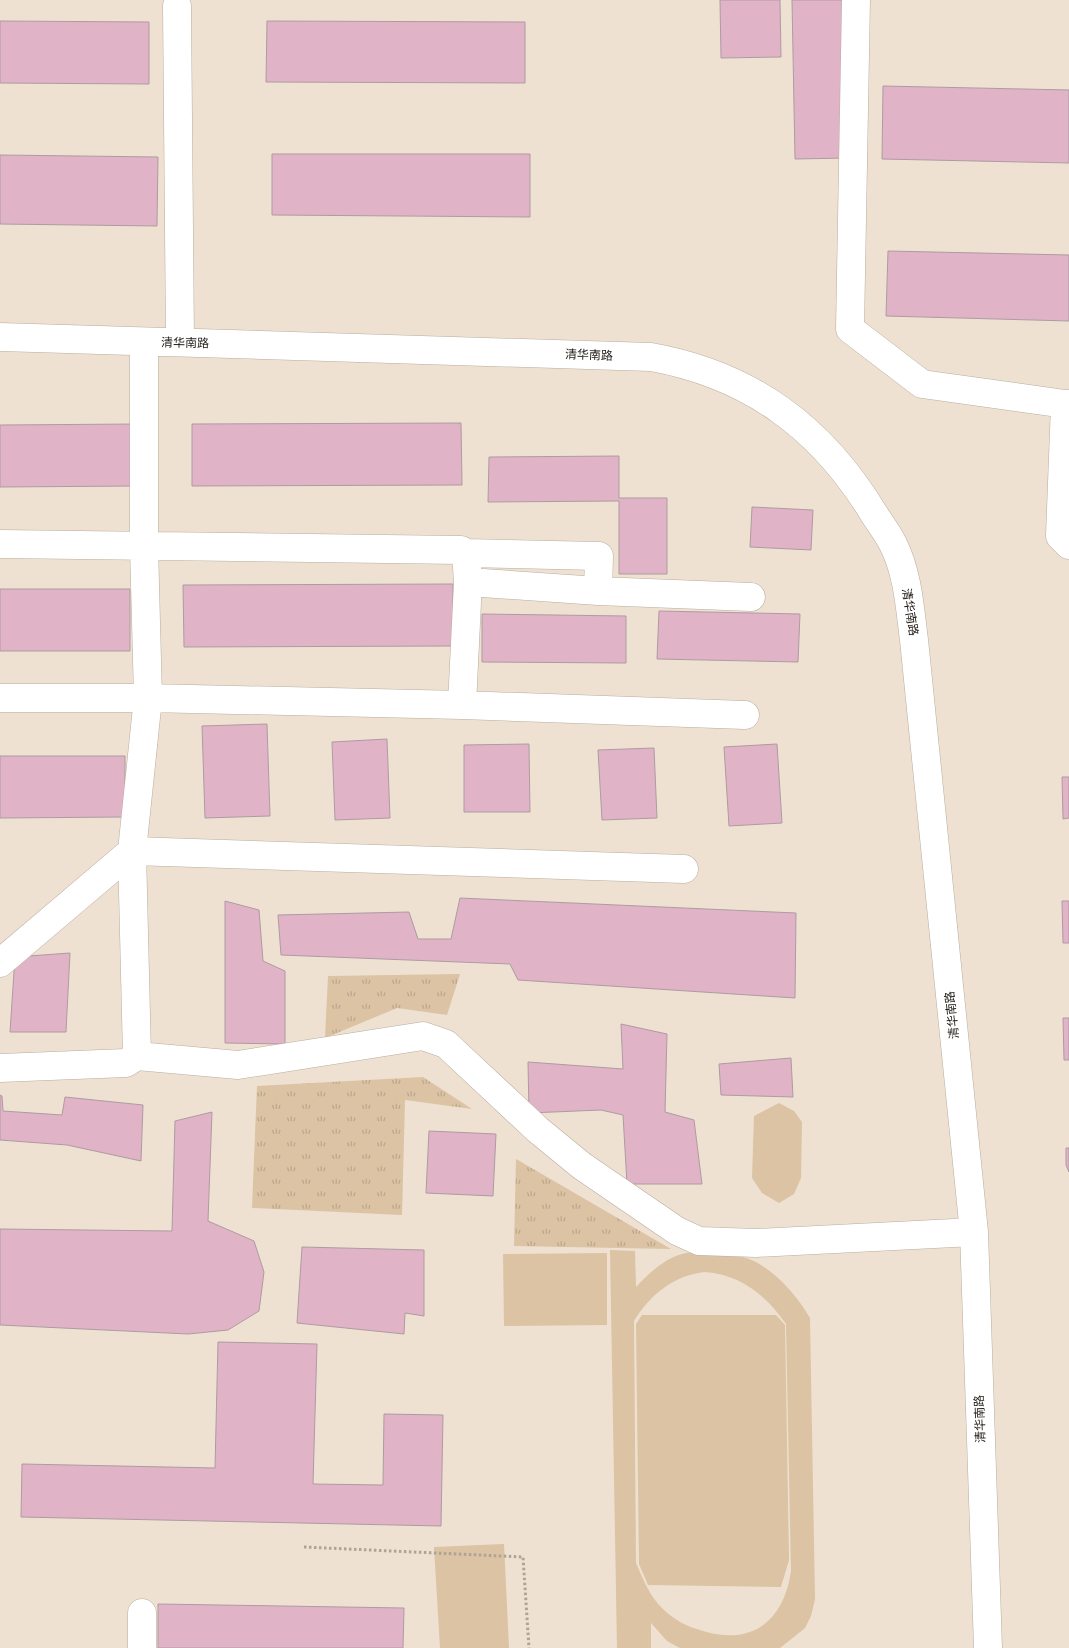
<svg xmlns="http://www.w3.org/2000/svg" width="1069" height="1648" viewBox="0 0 1069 1648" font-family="Roboto,'Noto Sans SC',sans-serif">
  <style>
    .grass { fill: url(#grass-tufts) }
    .park { fill: #dbc3a4; fill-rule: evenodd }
    .building { fill: #e0b3c6; stroke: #ae9ba2 }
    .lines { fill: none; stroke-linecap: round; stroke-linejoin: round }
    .minor-casing { stroke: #b9ad9e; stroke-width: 29 }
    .path { stroke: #ada396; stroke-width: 3; stroke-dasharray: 2.5 2.5; stroke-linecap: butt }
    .minor { stroke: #fff; stroke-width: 28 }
    .labels { text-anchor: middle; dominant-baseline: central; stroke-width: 4.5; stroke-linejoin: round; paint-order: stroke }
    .street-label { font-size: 12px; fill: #25201b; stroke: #fff }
  </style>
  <defs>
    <pattern id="grass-tufts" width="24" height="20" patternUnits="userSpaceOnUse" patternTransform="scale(1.25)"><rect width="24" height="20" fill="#dbc3a4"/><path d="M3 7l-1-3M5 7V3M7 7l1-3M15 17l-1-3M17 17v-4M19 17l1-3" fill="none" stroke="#bca78d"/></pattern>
  </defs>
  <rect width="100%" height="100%" fill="#eee1d1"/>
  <path class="grass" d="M460 974 447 1015 397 1008 325 1038 328 976Z
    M423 1077 472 1109 405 1100 402 1215 252 1208 257 1086Z
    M516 1159 671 1249 514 1246Z"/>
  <path class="park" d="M779 1103 794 1111 802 1122 801 1178 794 1194 779 1203 762 1193 752 1178 754 1116Z
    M610 1250 635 1251 636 1287C647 1275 665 1258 682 1254 694 1251 705 1252 717 1253 725 1254 735 1254 743 1257 771 1265 796 1294 810 1318L815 1599 811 1616 805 1628 780 1648H680L667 1641 651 1623V1648H617ZM705 1272C741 1275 766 1295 786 1324L791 1571C784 1621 752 1646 703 1631 688 1627 674 1620 663 1609 650 1597 643 1579 636 1563L634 1321C650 1295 674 1275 705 1272Z
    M607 1253V1325L504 1326 503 1254Z
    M642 1315H776L785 1325 789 1560 781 1587 648 1585 639 1564 636 1324Z
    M504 1544 509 1648H440L434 1547Z"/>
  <path class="building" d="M720 0H780L781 57 721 58Z
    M792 0H844L847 158 795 159Z
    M0 21 149 22V84L0 83Z
    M267 21 525 22V83L266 82Z
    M883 86 1069 90V163L882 159Z
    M272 154H530V217L272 215Z
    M0 155 158 157 157 226 0 224Z
    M888 251 1069 255V321L886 316Z
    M461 423 462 485 192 486V424Z
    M136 424V486L0 487V425Z
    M619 456V498H667V574H619V501L488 502 489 457Z
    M752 507 813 510 811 550 750 547Z
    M453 584V646L184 647 183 585Z
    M0 589H130V651H0Z
    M659 611 800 614 798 662 657 659Z
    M482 614 626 616V663L482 662Z
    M267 724 270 816 205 818 202 726Z
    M387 739 390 818 335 820 332 742Z
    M529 744 530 812H464V745Z
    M777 744 782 823 729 826 724 747Z
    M654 748 657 818 602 820 598 750Z
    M0 756H125V817L0 818Z
    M1062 777H1069V818L1063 819Z
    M460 898 796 913 795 998 518 980 510 964 281 955 278 915 409 912 418 939H451Z
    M225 901 259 910 263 961 285 971V1044L225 1043Z
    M1062 901H1069V943H1063Z
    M70 953 66 1032H10L15 957Z
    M1063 1018H1069V1060H1064Z
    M621 1024 667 1034 665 1112 694 1120 702 1184H627L623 1115 601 1110 529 1113 528 1062 623 1069Z
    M791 1058 793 1097 721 1095 719 1064Z
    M0 1095 2 1096 3 1111 62 1115 65 1097 143 1105 141 1161 67 1145 0 1140Z
    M212 1112 208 1221 254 1241 264 1272 259 1311 228 1330 188 1334 0 1325V1229L172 1231 175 1121Z
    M429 1131 496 1134 493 1196 426 1193Z
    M1066 1148H1069V1172L1066 1165Z
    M302 1247 424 1250V1316L405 1313 404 1334 297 1323Z
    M218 1342 317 1344 313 1484 383 1485 384 1414 443 1415 441 1526 21 1517 22 1464 215 1468Z
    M158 1604 404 1608 403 1648H158Z"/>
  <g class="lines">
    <defs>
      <path id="minor" d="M856 0 850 329 922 384 1065 404
        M177 6 180 342
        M0 337 651 357C751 375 822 428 874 514 881 525 889 535 894 546 908 575 910 609 914 640L974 1232 988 1648
        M1069 404H1065L1060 536 1069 545
        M0 544 461 550 466 553 468 582 462 705 148 698 144 546V342
        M466 553 599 556 598 591
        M468 582 598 591 751 597
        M0 698H148L132 851 684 869
        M462 705 745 715
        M0 963 132 851
        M137 1056 238 1065 423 1036 446 1044 538 1130 582 1166 677 1231 699 1241 756 1243 974 1232
        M0 1068 126 1063 137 1056 132 851
        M142 1648V1613"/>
    </defs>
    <use href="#minor" class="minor-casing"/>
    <path class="path" d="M304 1547 523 1557 529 1648"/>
    <use href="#minor" class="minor"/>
  </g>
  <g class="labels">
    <g class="street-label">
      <text transform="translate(185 343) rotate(1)">清华南路</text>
      <text transform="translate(589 355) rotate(2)">清华南路</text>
      <text transform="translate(910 612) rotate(81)">清华南路</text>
      <text transform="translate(952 1015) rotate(-96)">清华南路</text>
      <text transform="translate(980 1419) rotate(-92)">清华南路</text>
    </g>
  </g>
</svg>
